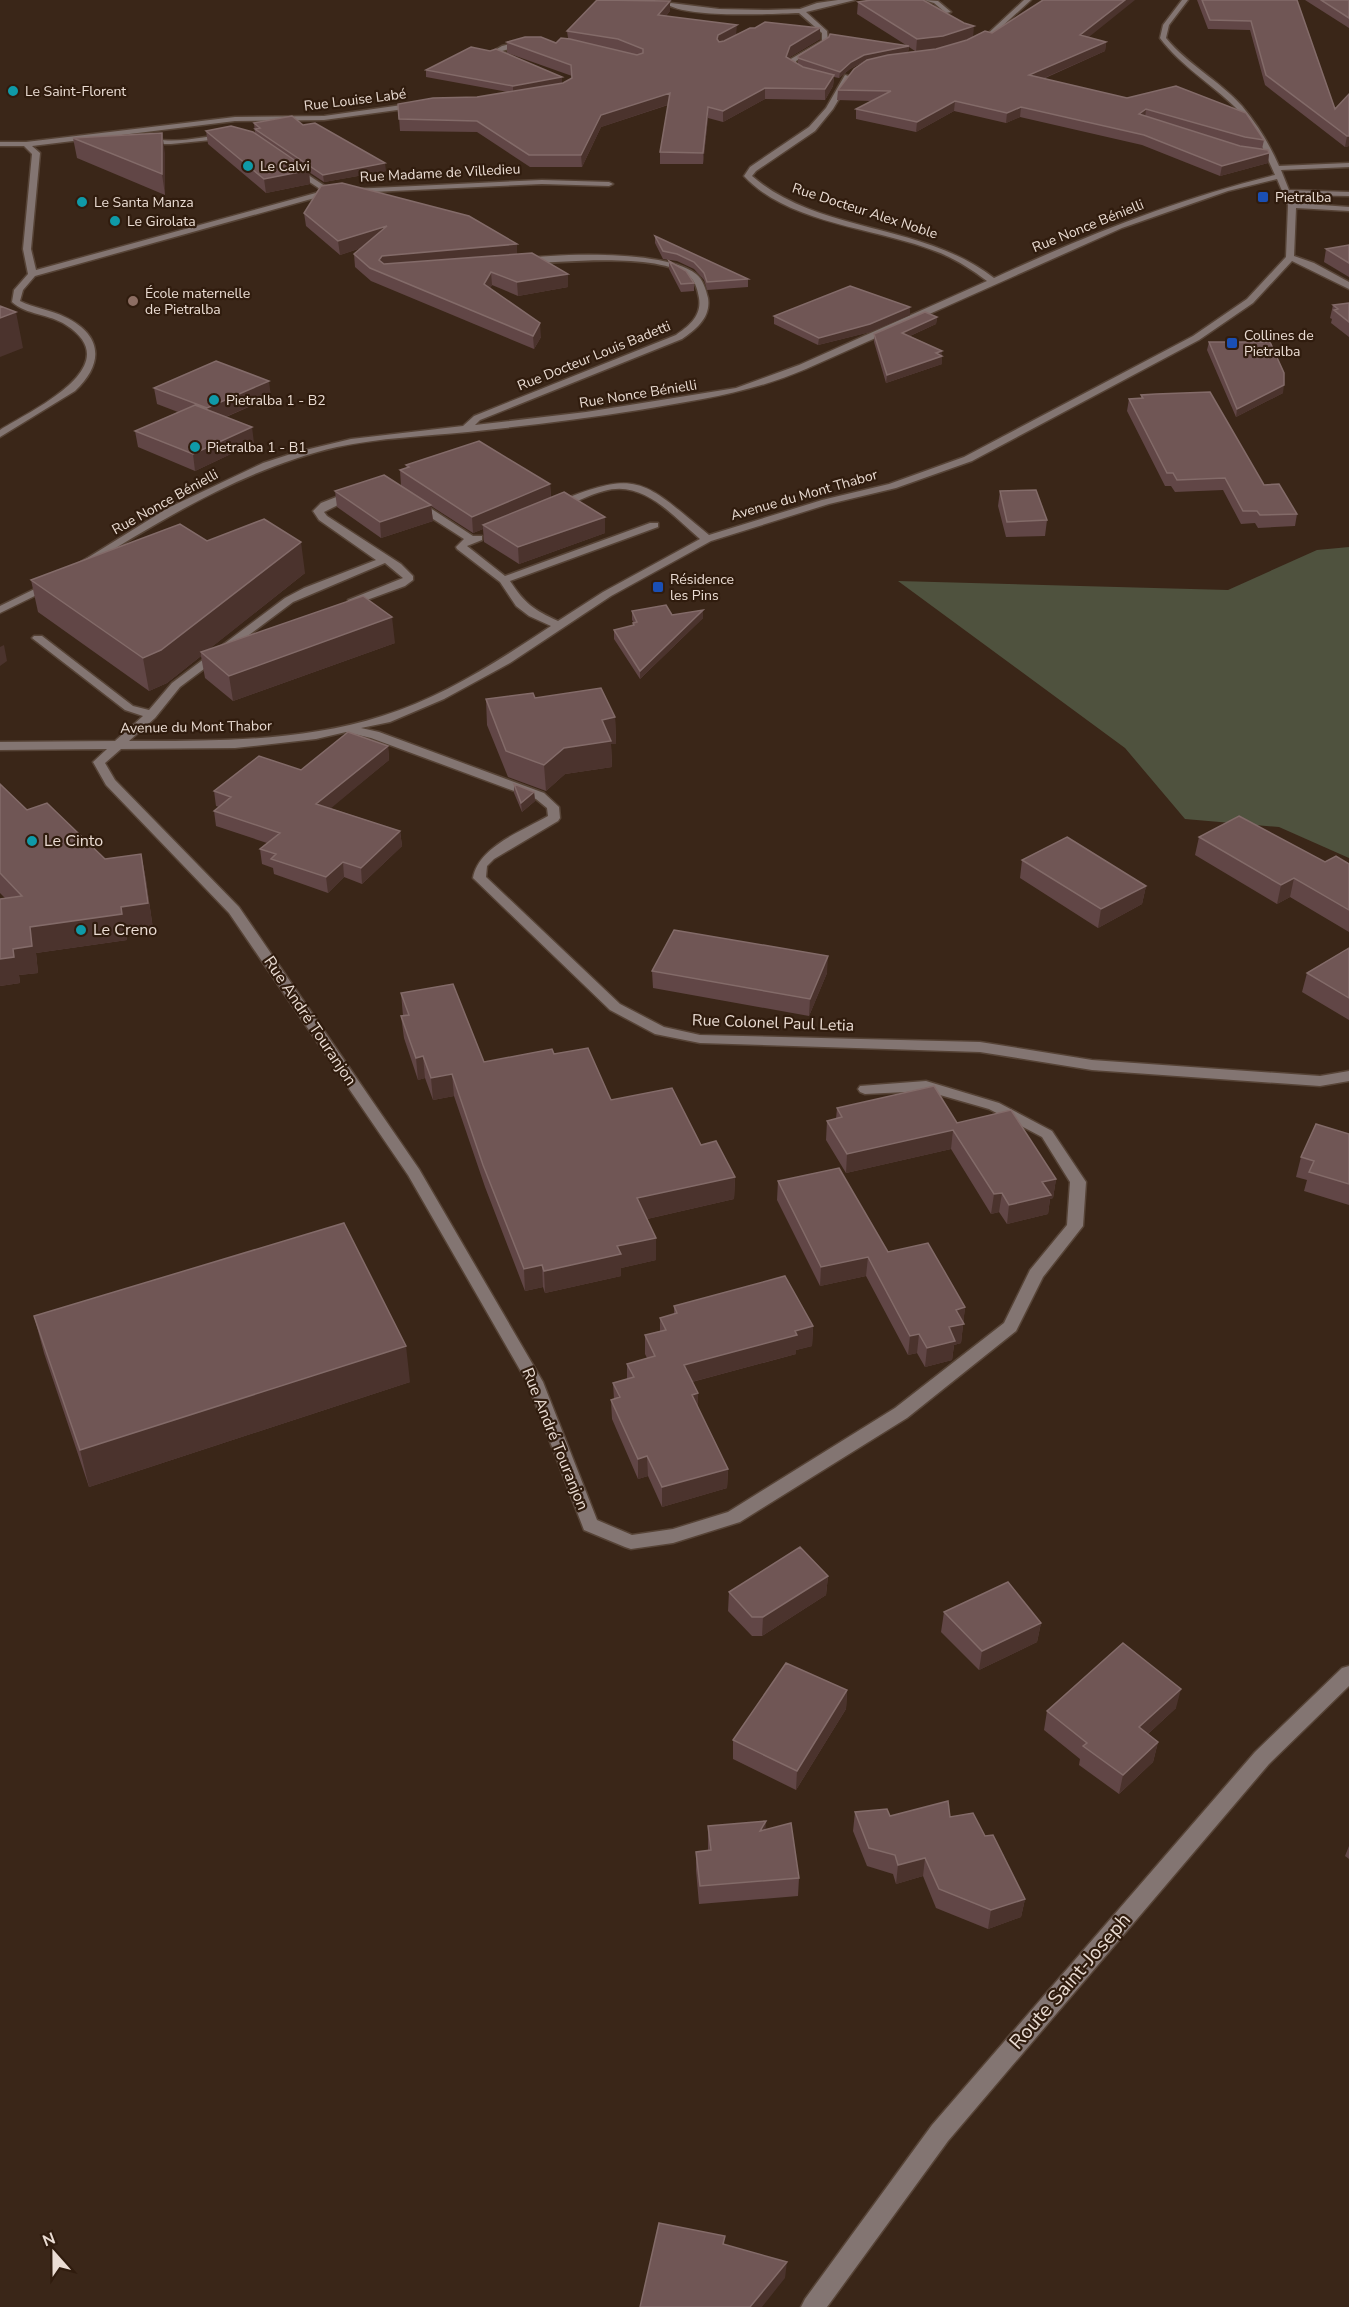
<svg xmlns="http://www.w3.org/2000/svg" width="1349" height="2307" viewBox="0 0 1349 2307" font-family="'Nunito Sans',sans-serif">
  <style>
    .green { fill: #4f523e }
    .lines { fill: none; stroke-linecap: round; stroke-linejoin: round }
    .minor-casing { stroke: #564336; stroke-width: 3 }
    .minor { fill: #837572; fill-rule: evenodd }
    .wall { fill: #614646; fill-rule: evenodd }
    .shaded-wall { fill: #4b332d }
    .building { fill: #705655; stroke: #836b69; stroke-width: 1.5 }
    .culture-dot { fill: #0f9aa8; stroke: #301c0e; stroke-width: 2 }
    .transit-dot { fill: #1a4fb4; stroke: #301c0e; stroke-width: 2 }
    .education-dot { fill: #8d6e63; stroke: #301c0e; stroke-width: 2 }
    .labels { text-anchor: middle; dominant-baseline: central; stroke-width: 4.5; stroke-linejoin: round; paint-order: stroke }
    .far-poi-label { font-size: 14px; fill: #eadcd3; stroke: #301c0e; text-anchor: start }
    .far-street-label { font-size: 14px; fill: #eadcd3; stroke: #301c0e }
    .poi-label { font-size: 16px; fill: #eadcd3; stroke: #301c0e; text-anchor: start }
    .street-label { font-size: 16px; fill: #eadcd3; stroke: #301c0e }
    .near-street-label { font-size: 20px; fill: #eadcd3; stroke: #301c0e }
  </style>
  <rect width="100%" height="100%" fill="#3a2618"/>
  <path class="green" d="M1349 547V858L1279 827 1185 819 1125 748 898 581 1228 590 1317 550Z"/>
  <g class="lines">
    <defs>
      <path id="minor" d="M838 0H855L806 12 827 31 828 42 796 61V66L809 74 805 76 790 68 789 60 822 41V33L799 13C769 14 692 18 668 5L671 3 719 9 768 10 800 9 817 3Z
        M924 0 938 1 951 12 946 13 934 3Z
        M1024 0H1031L986 41 974 44V42L982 39Z
        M1182 0H1188L1169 25 1166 38C1188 65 1220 81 1242 106 1257 124 1270 145 1279 166L1349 163V167L1281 170 1289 190 1349 192V196L1291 195 1295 203 1349 207V211L1296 208 1294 256 1314 263 1349 282V289L1292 261 1253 303 1199 340 972 461 896 488 829 504 711 541 611 596 510 663 444 699 390 722 361 728 379 732 544 793 559 807 560 818 558 821 494 859 487 866 486 877 620 1004 664 1027 700 1035 980 1042 1092 1060 1320 1076 1349 1071V1081L1320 1086 1092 1070 980 1052 700 1043 655 1034 610 1010 473 878C478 847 522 831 548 816L547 808 536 799 371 738 346 732 316 739 235 748 121 749 105 763 115 780 239 907 419 1169 543 1382 597 1520 632 1535 673 1529 728 1512 895 1408 1004 1323 1030 1270 1067 1225 1070 1182 1042 1137 989 1109 926 1091 865 1094 860 1092 858 1089 860 1086 926 1081 999 1103 1052 1131 1086 1182 1083 1226 1043 1277 1016 1331 907 1418 740 1522 673 1543 631 1549 625 1547 584 1530 527 1382 408 1175 229 913 106 785 93 762 107 749 0 750V742L115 741 143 716 125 710 32 638 34 636H42L133 706 149 710 172 683 285 598 304 588 376 560 319 520 313 511 321 503 354 490 358 491V495L324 512 327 516 401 564 413 576V580L405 586 356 604H348V600L403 578 385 563 293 602 180 687 155 718 129 741C213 741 301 742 382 716 443 697 498 661 551 626L529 616 516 606 500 582 457 549 456 547 464 539 413 506V502H421L473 536H482V540L467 546 505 576 650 523H658V527L510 581C525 604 534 610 558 621L603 592 700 539C673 516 643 479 604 491 588 495 573 504 556 509L551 506 552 504C638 469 640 478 709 535L822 500 889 484 964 457 1193 336 1247 299 1286 257 1288 205 1277 179 1228 191 1122 228 806 369C750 393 698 400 639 410 582 419 525 426 468 432 424 436 380 438 337 447 246 468 164 518 85 567L81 568 76 565 168 508 263 463 297 452 351 439 463 426 474 416 676 335C689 326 702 316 699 298 698 292 696 282 690 277 660 252 564 262 525 264L522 263V259C559 253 666 250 696 274 703 279 706 290 708 298 711 317 697 329 682 339L480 420 475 425 586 412 736 388 799 365 987 281C971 269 954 258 935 251 877 228 788 224 744 176L750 167 809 127 826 108 845 75 852 77 833 109 815 131 756 171 752 176C819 234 922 222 994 278 1085 236 1177 199 1275 175 1265 153 1254 125 1235 107 1210 83 1181 66 1160 38L1163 25Z
        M527 40 529 43 502 51 515 58V60L499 56 495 50 502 46Z
        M416 103 419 107 324 120 235 121 32 146 40 153 31 249 36 270 323 191 290 169V165H293L331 190 542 180 609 182 613 184 609 186 542 184 329 194 35 276 23 290 20 301C34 308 51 310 65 317 103 335 104 364 75 391L0 437V430C30 411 130 366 66 325 50 314 26 315 12 302L14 290 28 274 23 249 32 154 24 146H0V142H26L235 117 324 116Z
        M228 134 232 136 231 138 171 144H147L142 137 146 135C166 147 204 136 228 134Z
        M51 581 56 584 55 586 0 613V606Z
        M1349 1666V1686L1269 1764 948 2141 827 2307H801L805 2299 932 2125 1255 1752 1342 1668Z"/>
    </defs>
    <use href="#minor" class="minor-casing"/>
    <use href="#minor" class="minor"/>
  </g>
  <path class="wall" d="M1197 0H1297L1335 109 1349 94V146L1345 147 1265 85 1250 30 1208 29Z
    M1305 0H1349V28Z
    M858 2 973 37 992 33 1089 37 1106 42 1105 51 1043 79 1264 140 1262 149 1269 153 1268 163 1220 176 1142 145 1020 117 1006 123 954 111 916 132 856 119V109L872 101 837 100 838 90 865 61 850 69 839 78 834 77 833 86 825 100 765 99 723 122 708 118 703 164H660V152L668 105 601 127 582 167H530L477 132 400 131 398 104 477 97 508 92 426 77V70L562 83 572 78V76L507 53V42L556 43 568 38 567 31 670 11 666 16 736 35 755 28H820V39L790 57 789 59 798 64V56L906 45 857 14ZM909 47 915 51 908 52Z
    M254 123 303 125 386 171 324 182 309 172 310 184 266 193 208 144 206 131 255 134Z
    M73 138 165 153V195L77 158Z
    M304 213 517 254 568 287 518 296 492 285 490 288 541 337 534 349 371 281 355 267 354 254 361 248 340 255 306 226Z
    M655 236 748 279V287L707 290 704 280 694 269 677 261 663 259 655 243Z
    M1349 245V277L1324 262 1326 249Z
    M669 261 694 283V291L681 292 669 269Z
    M1349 303V337L1331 323 1332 319 1330 318 1333 305Z
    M910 315 870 332 818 345 774 324V316Z
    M937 317 936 324 910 336 942 351V364L886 383 874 342V334Z
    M1209 342 1283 393 1236 417 1207 350Z
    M154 388 271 397 226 417 254 443 195 471 138 447 135 431 178 412 157 404Z
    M1141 395 1264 485 1297 514 1295 526 1258 528 1255 523 1241 524 1223 490 1175 492 1171 486H1165L1127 411 1129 399 1141 398Z
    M406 465 550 484 551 498 605 533 519 564 484 542 483 529 473 533 431 506 433 521 381 538 337 507 335 491 401 486 400 470 407 468Z
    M1000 491 1047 520 1045 536 1006 537 998 506Z
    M207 541 305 573 209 649 395 643 233 701 205 678 201 656 167 683 149 691 38 612 31 580Z
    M703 610V618L640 679 614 639V630L633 626V623H634L632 620V611L672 615Z
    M535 698 615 717 616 744H611L612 767 565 774 546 791 508 777 487 725 486 699Z
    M388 746 389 760 330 808 400 831 402 846 362 884 344 877 328 893 274 874 273 868 262 864 260 849 267 843 216 826 214 811 219 807 216 806 214 791 301 770Z
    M0 784 27 810 105 859 141 854 146 880 153 929 126 933 127 940 36 953 38 973 19 975 20 983 0 986V899H6L0 893Z
    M514 784 534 792 535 801 522 812 514 793Z
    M1199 837 1325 862 1349 864V932L1290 897 1277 904 1195 855Z
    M1022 860 1146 886 1142 904 1098 928 1020 878Z
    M1349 948V1020L1302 992 1307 973Z
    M652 971 827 973 809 1016 653 988Z
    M401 993 484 1062 554 1054 611 1100 701 1145 735 1177 734 1199 647 1219 656 1238V1260L621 1268V1276L545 1293 543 1287 525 1291 485 1187 454 1096 433 1100 425 1078 418 1080 404 1038 401 1016H403Z
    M837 1108 957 1123 1056 1179 1053 1198 1050 1199 1048 1214 1007 1224 999 1212 991 1214 951 1149 846 1173 826 1140 827 1121 836 1119Z
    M1349 1134V1205L1304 1191 1307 1180 1296 1177 1301 1157Z
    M778 1181 888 1252 965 1307 961 1343 954 1345 952 1360 925 1367 917 1353 908 1355 866 1276 820 1286 777 1200Z
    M674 1306 813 1326 812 1346 796 1350V1354L692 1382 698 1407 728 1469 727 1488 662 1507 648 1476 638 1479 612 1419 611 1400 614 1399 613 1383 627 1379V1364L647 1358 645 1354V1335L660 1331V1318L674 1314Z
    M34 1316 410 1382 89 1487 44 1353Z
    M828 1576 826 1595 762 1636H752L728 1611 729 1592Z
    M944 1612 1041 1623 1037 1642 979 1670 941 1632Z
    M847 1690 846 1709 796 1790 733 1759V1740Z
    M1176 1708 1148 1734 1158 1742 1153 1762 1119 1794 1079 1765 1080 1759 1044 1730 1047 1711Z
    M855 1812 890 1816 950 1817 985 1836 1025 1899 1021 1917 988 1929 936 1908 923 1876 896 1884 893 1874 867 1866 853 1831Z
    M708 1826 766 1829 799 1878 798 1896 699 1904 696 1870V1852L708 1851Z
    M1349 1846V1859L1345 1856Z"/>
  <path class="shaded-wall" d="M1125 0H1135L1079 45 1080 35Z
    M670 1V11L658 25V15Z
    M737 25 736 36 718 46 717 39 718 35Z
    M974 26 973 38 942 48 916 52 917 39Z
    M820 28V39L790 57 786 68V57L790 46Z
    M1106 42 1105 51 1028 85 1029 75Z
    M909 46 908 52 864 61 850 69 839 78 840 72 851 62 864 55Z
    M834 75 833 86 825 100V89Z
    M562 77V84L513 93V86Z
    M765 88V99L723 122V111Z
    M670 93V104L601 127 582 167 581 155 601 115Z
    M955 101 954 111 916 132 917 122Z
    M708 107V118L703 164V153Z
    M1021 107 1020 117 1006 123 1007 113Z
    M1146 109 1145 119 1139 114Z
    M162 133 165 153V195L162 174Z
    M1347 136H1349V146L1345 147Z
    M1269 153 1268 163 1220 176 1222 166Z
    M385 163 386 171 324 182 323 175Z
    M309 170 310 184 266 193 264 179Z
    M387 226 388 239 340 255 338 241Z
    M517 244V257L383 269 379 260 382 256Z
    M491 272 492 285 485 298 484 284Z
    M568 274V287L518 296 517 282Z
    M910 307V315L870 332 818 345 819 338Z
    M16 312 23 348 0 357V318Z
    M937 317 936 324 901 340 902 333Z
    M540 323 541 337 534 349 533 336Z
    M942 351V364L886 383 887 375Z
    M269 381 271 397 209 424 207 408Z
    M1284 385 1283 393 1236 417 1237 409Z
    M252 427 254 443 195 471 193 454Z
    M550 484 551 500 483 525V529L473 533 472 517Z
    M431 505 433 521 381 538 380 522Z
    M605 517V533L519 564 518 547Z
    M301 542 305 573 203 654 201 652V656L167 683 149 691 143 658Z
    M703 610V618L640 679V671Z
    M392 617 395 643 233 701 229 676Z
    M4 645 7 661 0 666V647Z
    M615 717 616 744H611L612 767 565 774 546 791 544 765 564 748 602 720Z
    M388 746 389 760 318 819 316 804Z
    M534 792 535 801 522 812 521 803Z
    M400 831 402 846 362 884 361 868Z
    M141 854 146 880 153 929 126 933 127 940 36 953 38 973 19 975 20 983 0 986V959L13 949 30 927 121 907Z
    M343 862 344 877 328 893 326 877Z
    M1294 878 1290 897 1277 904 1281 885Z
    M1146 886 1142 904 1098 928 1101 909Z
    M828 956 827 973 809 1016 810 999Z
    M423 1056 425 1078 418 1080 416 1058Z
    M452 1074 454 1096 433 1100 431 1078Z
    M953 1130 951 1149 846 1173 847 1154Z
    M735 1177 734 1199 638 1221 637 1198Z
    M1056 1179 1053 1198 1050 1199 1048 1214 1007 1224 1009 1205 1042 1182Z
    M1002 1193 999 1212 991 1214 994 1194Z
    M656 1238V1260L621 1268V1276L545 1293 544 1271 617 1246Z
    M868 1257 866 1276 820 1286 821 1267Z
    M542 1265 543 1287 525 1291 524 1269Z
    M965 1307 961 1343 954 1345 952 1360 925 1367 927 1348 949 1327 956 1310Z
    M813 1326 812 1346 796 1350V1354L684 1384V1365L795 1331Z
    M919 1334 917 1353 908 1355 910 1336Z
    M406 1346 410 1382 89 1487 80 1450Z
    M698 1393V1413L692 1395Z
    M647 1456 648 1476 638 1479V1459Z
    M728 1469 727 1488 662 1507V1487Z
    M828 1576 826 1595 762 1636 763 1617Z
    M1041 1623 1037 1642 979 1670 982 1651Z
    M1181 1689 1176 1708 1135 1746 1139 1727Z
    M847 1690 846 1709 796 1790 797 1771Z
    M1158 1742 1153 1762 1119 1794 1123 1775Z
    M766 1821 765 1839 760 1831Z
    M925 1858 923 1876 896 1884 898 1865Z
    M1025 1899 1021 1917 988 1929 991 1910Z
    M787 2262 785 2278 762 2307H750Z"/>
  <path class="building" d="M597 0 670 1 658 15 737 25 718 35 717 39 719 42 724 41 750 28H755L765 22 820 28 790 46 786 57 803 67 834 75 825 89 765 88 723 111 708 107 703 153 660 152 670 93 601 115 581 155H529L477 121 399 119 398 104 433 98 477 97 563 83 572 78 571 65 507 42 525 37H541L556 43 561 38 570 39 637 55 643 53V49L618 39 567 31Z
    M871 0H923L964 23 974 26 943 36 917 39 858 2Z
    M1043 0H1125L1080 35 1106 42 1029 75 1127 98 1176 86 1246 113 1264 140 1245 137 1146 109 1139 114 1240 146 1268 150 1269 153 1222 166 1144 135 1021 107 1007 113 955 101 917 122 856 109 891 91 838 90 854 69 867 60 888 55 936 49 967 40 985 31 992 33Z
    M1202 0H1297L1335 109 1349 94V136H1347L1266 75 1251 21 1210 20Z
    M1321 0H1349V18Z
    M830 34 909 46 864 55 851 62 840 72 798 58V56L829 37Z
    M471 47 490 51 496 49 562 77 513 86 426 70Z
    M292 116 303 125 315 123 385 163 323 175 255 129 260 128 254 123Z
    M231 126 253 132 309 170 264 179 206 131Z
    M162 133V174L73 138Z
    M342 183 469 216 517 244 382 256 379 260 384 264 532 253 568 274 517 282 491 272 484 284 540 323 533 336 370 268 354 254 387 226 338 241 304 213 321 186Z
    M655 236 748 279 707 282 704 273 694 262 677 254 663 251Z
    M1349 245V263L1326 249Z
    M669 261 686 271 694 283 681 284Z
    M850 286 910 307 870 324 819 338 774 316Z
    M1349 303V322L1334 310 1338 309 1333 305Z
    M0 306 16 312 0 318Z
    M925 312 937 317 902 333 942 351 936 353 942 356 887 375 874 334Z
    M1209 342H1270L1284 373V385L1237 409Z
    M216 361 269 381 207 408 154 388Z
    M1210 392 1264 485 1279 484 1297 514 1260 515 1257 511H1243L1225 478 1177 480 1173 473H1167L1129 399 1143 398 1141 395 1156 394Z
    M195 405 252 427 193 454 135 431Z
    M479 441 550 484 472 517 400 470 409 467 406 465Z
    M384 475 431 505 380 522 335 491Z
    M1036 490 1047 520 1007 522 1000 491Z
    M564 492 605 517 518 547 483 525Z
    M264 519 301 542 161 650 143 658 31 580 180 524 207 541Z
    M363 596 392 617 229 676 201 652Z
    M666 605 672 615 703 610 640 671 614 630 634 625 633 623 637 622 632 611Z
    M601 688 615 717 602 720 611 741 564 748 544 765 506 751 486 699 533 693 535 698Z
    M348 732 388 746 316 804 400 831 361 868 343 862 326 877 271 859 276 854 260 849 280 833 214 811 231 797 214 791 259 756 301 770Z
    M0 784 27 810 47 803 105 859 141 854 148 903 121 907 122 914 30 927 32 946 13 949 14 957 0 959V899L22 896 0 873Z
    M514 784 534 792 521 803Z
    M1239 816 1325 862 1336 856 1349 864V910L1294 878 1281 885 1199 837Z
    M1067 837 1146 886 1101 909 1022 860Z
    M674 930 828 956 810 999 652 971Z
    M1349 948V998L1307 973Z
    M453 984 484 1062 552 1049 554 1054 588 1048 611 1100 672 1088 701 1145 716 1141 735 1177 637 1198 656 1238 617 1246 621 1254 544 1271 542 1265 524 1269 483 1165 452 1074 431 1078 423 1056 416 1058 401 1016 409 1015 401 993Z
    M934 1086 957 1123 1011 1110 1056 1179 1042 1182 1051 1195 1009 1205 1002 1193 994 1194 953 1130 847 1154 827 1121 842 1117 837 1108Z
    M1316 1124 1349 1134V1184L1309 1172 1314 1161 1301 1157Z
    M839 1168 888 1252 928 1243 965 1307 956 1310 964 1324 949 1327 955 1341 927 1348 919 1334 910 1336 868 1257 821 1267 778 1181Z
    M344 1223 406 1346 80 1450 34 1316Z
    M785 1276 813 1326 795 1331 797 1335 684 1365 698 1393 692 1395 728 1469 662 1487 647 1456 638 1459 611 1400 620 1397 613 1383 634 1377 627 1364 655 1356 645 1335 666 1330 660 1318 677 1313 674 1306Z
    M800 1547 828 1576 763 1617H752L729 1592Z
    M1008 1582 1041 1623 982 1651 944 1612Z
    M1123 1643 1181 1689 1139 1727 1158 1742 1123 1775 1083 1746 1087 1743 1047 1711Z
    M786 1663 847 1690 797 1771 733 1740Z
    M948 1801 950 1817 973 1813 985 1836 993 1835 1025 1899 991 1910 939 1889 925 1858 898 1865 895 1855 869 1848 855 1812 887 1809 890 1816Z
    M766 1821 760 1831 791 1823 799 1878 700 1886 696 1852 711 1850 708 1826Z
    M659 2223 725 2236 723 2244 787 2262 750 2307H640Z"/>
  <g class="culture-dot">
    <circle cx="13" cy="91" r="6"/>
    <circle cx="248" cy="166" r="6"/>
    <circle cx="82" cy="202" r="6"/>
    <circle cx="115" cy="221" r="6"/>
    <circle cx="214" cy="400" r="6"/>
    <circle cx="195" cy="447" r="6"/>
    <circle cx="32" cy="841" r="6"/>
    <circle cx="81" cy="930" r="6"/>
  </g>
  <g class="transit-dot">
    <rect x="1257" y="191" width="12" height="12" rx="3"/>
    <rect x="1226" y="337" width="12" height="12" rx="3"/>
    <rect x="652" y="581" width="12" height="12" rx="3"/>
  </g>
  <circle class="education-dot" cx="133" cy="301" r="6"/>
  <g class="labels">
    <g class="far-poi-label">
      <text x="25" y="91">Le Saint-Florent</text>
      <text x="260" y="166">Le Calvi</text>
      <text x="1275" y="197">Pietralba</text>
      <text x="94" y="202">Le Santa Manza</text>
      <text x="127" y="221">Le Girolata</text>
      <text x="145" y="293">École maternelle<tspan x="145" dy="16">de Pietralba</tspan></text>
      <text x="1244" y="335">Collines de<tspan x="1244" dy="16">Pietralba</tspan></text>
      <text x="226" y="400">Pietralba 1 - B2</text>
      <text x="207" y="447">Pietralba 1 - B1</text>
      <text x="670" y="579">Résidence<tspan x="670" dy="16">les Pins</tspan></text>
    </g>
    <g class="far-street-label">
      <text transform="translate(355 100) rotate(-7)">Rue Louise Labé</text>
      <text transform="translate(440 173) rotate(-3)">Rue Madame de Villedieu</text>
      <text transform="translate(865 211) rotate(18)">Rue Docteur Alex Noble</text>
      <text transform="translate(1088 226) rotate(-22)">Rue Nonce Bénielli</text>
      <text transform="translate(594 356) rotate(-22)">Rue Docteur Louis Badetti</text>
      <text transform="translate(638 394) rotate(-9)">Rue Nonce Bénielli</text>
      <text transform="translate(804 495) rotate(-16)">Avenue du Mont Thabor</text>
      <text transform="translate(165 502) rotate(-29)">Rue Nonce Bénielli</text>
      <text transform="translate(196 727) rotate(-1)">Avenue du Mont Thabor</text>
    </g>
    <g class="poi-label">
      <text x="44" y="841">Le Cinto</text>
      <text x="93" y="930">Le Creno</text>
    </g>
    <g class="street-label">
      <text transform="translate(310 1021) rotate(56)">Rue André Touranjon</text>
      <text transform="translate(773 1023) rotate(2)">Rue Colonel Paul Letia</text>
      <text transform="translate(555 1439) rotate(68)">Rue André Touranjon</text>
    </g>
    <g class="near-street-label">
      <text transform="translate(1070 1981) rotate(-49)">Route Saint-Joseph</text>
    </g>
  </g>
  <g transform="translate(54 2253) rotate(339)" stroke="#301c0e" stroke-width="4.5" paint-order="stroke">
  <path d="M0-4.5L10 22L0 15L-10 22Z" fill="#eadcd3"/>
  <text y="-9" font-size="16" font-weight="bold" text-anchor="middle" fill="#eadcd3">N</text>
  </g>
</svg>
